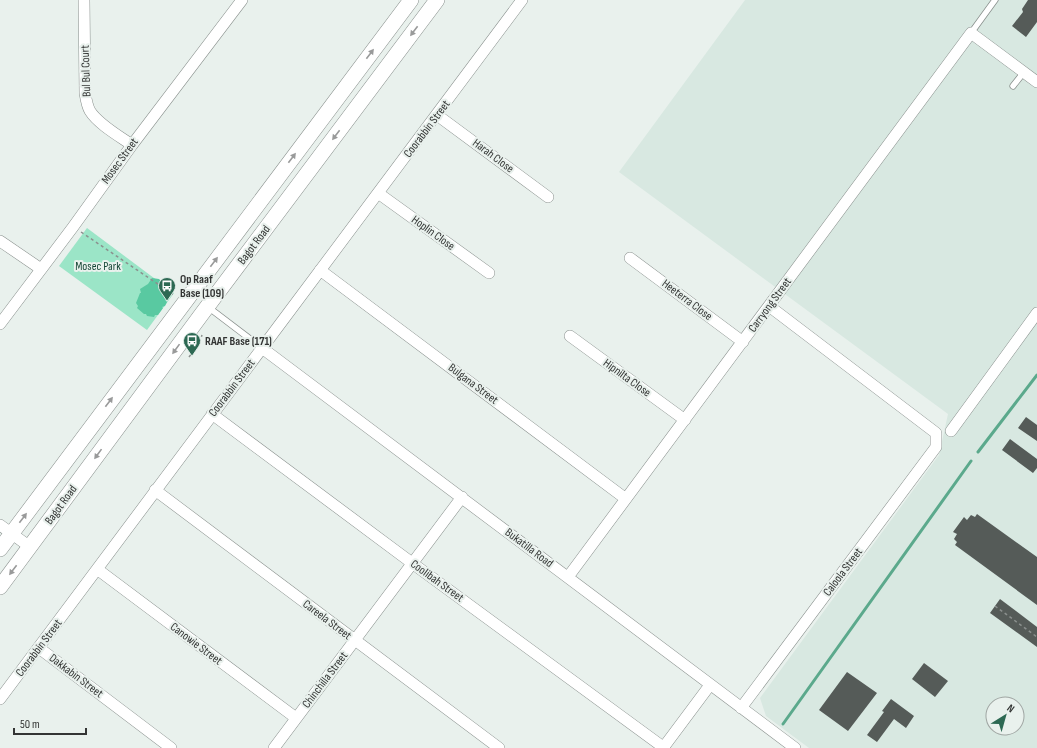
<svg xmlns="http://www.w3.org/2000/svg" width="1037" height="748" viewBox="0 0 1037 748" font-family="'Sofia Sans Condensed',sans-serif">
  <style>
    .built { fill: #d8e8e1; fill-rule: evenodd }
    .green { fill: #9be5c7 }
    .forest { fill: #59c9a1 }
    .lines { fill: none; stroke-linecap: round; stroke-linejoin: round }
    .stream { stroke: #5ba98c; stroke-width: 3 }
    .building { fill: #555b58 }
    .lane-casing { stroke: #888f8c; stroke-width: 7 }
    .street-casing { stroke: #888f8c; stroke-width: 12 }
    .secondary-casing { stroke: #888f8c; stroke-width: 16 }
    .path { stroke: #8b908e; stroke-width: 1.5; stroke-dasharray: 3 3; stroke-linecap: butt }
    .lane { stroke: #fff; stroke-width: 5.5 }
    .street { stroke: #fff; stroke-width: 11 }
    .secondary { stroke: #fff; stroke-width: 15 }
    .oneway { fill: #999a9a }
    .labels { text-anchor: middle; dominant-baseline: central; stroke-width: 4; stroke-linejoin: round; paint-order: stroke }
    .street-label { font-size: 12px; fill: #333534; stroke: #e9f1ed }
    .park-label { font-size: 12px; fill: #174737; stroke: #e9f1ed }
    .poi-label { font-size: 12px; font-weight: bold; fill: #333534; stroke: #e9f1ed; text-anchor: start }
  </style>
  <rect width="100%" height="100%" fill="#e9f1ed"/>
  <path class="built" d="M745 0H1037V748H809L766 716 760 698 939 455 948 414 619 172ZM993 704H1017V728H993Z"/>
  <path class="green" d="M87 228 174 293 147 330 59 266Z"/>
  <path class="forest" d="M152 278 159 279 161 281 163 280 171 287C171 293 171 297 165 300L167 302 165 306 162 307 163 308 158 315H155L154 317 147 316 146 314H144L137 308 138 306 136 303 140 293H141L140 289 148 284Z"/>
  <g class="lines">
    <path class="stream" d="M978 452 1037 375
      M783 724 971 461"/>
  </g>
  <path class="building" d="M1028 0H1037V22L1026 37 1012 26 1023 12 1022 9Z
    M1026 417 1037 425V441L1018 428Z
    M1010 439 1037 459V468L1033 473 1002 450Z
    M977 514 1037 557V605L955 545 957 542 954 539 957 534 953 532 964 517 967 520 971 515 975 517Z
    M1000 599 1037 627V647L990 613Z
    M924 663 948 681 935 697 912 679Z
    M847 672 877 693 848 731 819 710Z
    M891 699 914 716 906 728 894 719 877 742 867 735 884 712 882 711Z"/>
  <g class="lines">
    <defs>
      <path id="lane" d="M971 33 995 0
        M1013 86 1024 72
        M208 307 262 348"/>
      <path id="street" d="M84 0 85 93C86 99 87 106 90 111 98 124 119 136 132 145
        M437 115 548 197
        M378 193 489 273
        M0 241 41 269
        M630 258 743 342
        M320 270 626 499
        M0 324 73 227 132 145 242 0
        M570 336 685 420
        M262 348 795 748
        M212 414 412 563 663 747
        M951 431 1037 313
        M155 490 499 748
        M0 525 30 547
        M97 569 296 718
        M568 577 971 33 1037 82
        M39 648 171 748
        M0 699 522 0
        M741 708 936 447V433L769 306
        M274 748 462 497
        M663 748 710 685"/>
      <path id="secondary" d="M0 549 411 0
        M0 587 201 315 437 0"/>
    </defs>
    <use href="#lane" class="lane-casing"/>
    <use href="#street" class="street-casing"/>
    <use href="#secondary" class="secondary-casing"/>
    <path class="path" d="M81 232 174 295
      M189 357 199 344 202 335
      M995 606 1037 637"/>
    <use href="#lane" class="lane"/>
    <use href="#street" class="street"/>
    <use href="#secondary" class="secondary"/>
  </g>
  <defs><path id="oneway-solid" d="M-6-.8H1V-3.2L6.5 0L1 3.2V.8H-6Z"/></defs>
  <g class="oneway">
    <use href="#oneway-solid" transform="translate(414 31) rotate(127)"/>
    <use href="#oneway-solid" transform="translate(370 54) rotate(-53)"/>
    <use href="#oneway-solid" transform="translate(336 135) rotate(127)"/>
    <use href="#oneway-solid" transform="translate(292 158) rotate(-53)"/>
    <use href="#oneway-solid" transform="translate(214 262) rotate(-53)"/>
    <use href="#oneway-solid" transform="translate(176 349) rotate(126)"/>
    <use href="#oneway-solid" transform="translate(109 402) rotate(-53)"/>
    <use href="#oneway-solid" transform="translate(98 454) rotate(126)"/>
    <use href="#oneway-solid" transform="translate(23 518) rotate(-53)"/>
    <use href="#oneway-solid" transform="translate(13 570) rotate(127)"/>
  </g>
  <defs>
    <symbol id="bus-pin" viewBox="-11 -11 22 30"><path d="M0 17L-7.5 6A9.5 9.5 0 1 1 7.5 6Z" fill="#2d6953" stroke="#e9f1ed"/><path d="M-5-6H5V4H4V6H2V4H-2V6H-4V4H-5ZM-3.5-4V0h7V-4ZM-3.5 1.2v1.5H-2V1.2ZM2 1.2v1.5H3.5V1.2Z" fill="#fff"/></symbol>
  </defs>
  <g fill-rule="evenodd">
    <use href="#bus-pin" x="157" y="276" width="20" height="27"/>
    <use href="#bus-pin" x="182" y="331" width="20" height="27"/>
  </g>
  <g class="labels">
    <g class="street-label">
      <text transform="translate(86 71) rotate(-92)">Bul Bul Court</text>
      <text transform="translate(427 129) rotate(-53)">Coorabbin Street</text>
      <text transform="translate(493 156) rotate(37)">Harah Close</text>
      <text transform="translate(120 161) rotate(-54)">Mosec Street</text>
      <text transform="translate(433 233) rotate(36)">Hoplin Close</text>
      <text transform="translate(254 245) rotate(-53)">Bagot Road</text>
      <text transform="translate(687 300) rotate(37)">Heeterra Close</text>
      <text transform="translate(770 305) rotate(-54)">Carryong Street</text>
      <text transform="translate(627 378) rotate(36)">Hipnilta Close</text>
      <text transform="translate(473 384) rotate(37)">Bulgana Street</text>
      <text transform="translate(232 388) rotate(-53)">Coorabbin Street</text>
      <text transform="translate(61 505) rotate(-54)">Bagot Road</text>
      <text transform="translate(529 548) rotate(37)">Bukatilla Road</text>
      <text transform="translate(843 572) rotate(-53)">Caloola Street</text>
      <text transform="translate(437 581) rotate(36)">Coolibah Street</text>
      <text transform="translate(327 620) rotate(37)">Careela Street</text>
      <text transform="translate(196 644) rotate(37)">Canowie Street</text>
      <text transform="translate(39 648) rotate(-53)">Coorabbin Street</text>
      <text transform="translate(76 676) rotate(37)">Dakkabin Street</text>
      <text transform="translate(325 680) rotate(-53)">Chinchilla Street</text>
    </g>
    <g class="park-label">
      <text x="98" y="266">Mosec Park</text>
    </g>
    <g class="poi-label">
      <text x="180" y="279">Op Raaf<tspan x="180" dy="14">Base (109)</tspan></text>
      <text x="205" y="341">RAAF Base (171)</text>
    </g>
  </g>
  <g transform="translate(1005 716) rotate(37)"><circle r="19" fill="#e9f1ed" stroke="#a0a6a3"/>
  <path d="M0-3L7 15L0 10L-7 15Z" fill="#2d6953"/>
  <text y="-6" font-size="11" font-weight="bold" text-anchor="middle" fill="#333534">N</text>
  </g>
  <path d="M14 728v6h72v-6" fill="none" stroke="#333534" stroke-width="2"/>
  <text x="20" y="728" font-size="12" fill="#333534" stroke="#e9f1ed" stroke-width="3" paint-order="stroke">50 m</text>
</svg>
